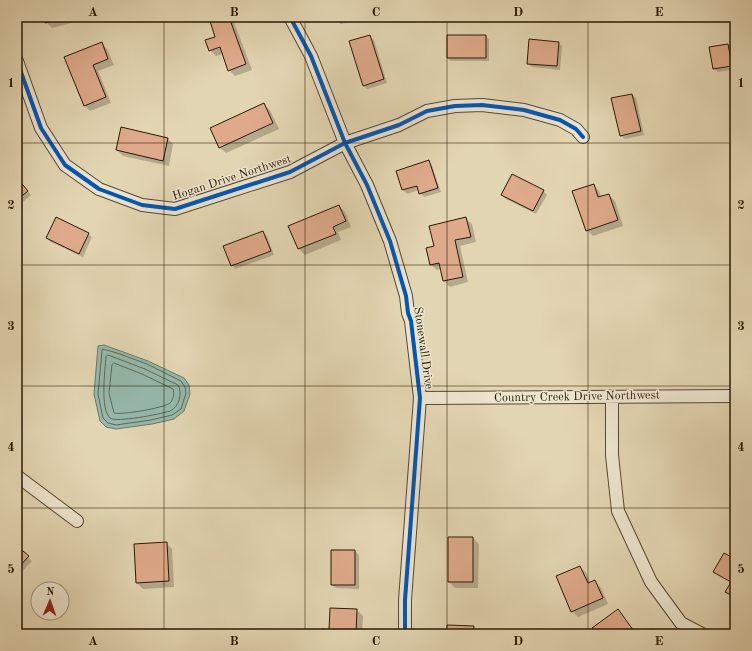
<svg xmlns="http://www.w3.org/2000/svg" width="752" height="651" viewBox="0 0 752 651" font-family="'Old Standard TT',serif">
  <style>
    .water { fill: #95b9ac; stroke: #6a7968 }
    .shadow { fill: #0003 }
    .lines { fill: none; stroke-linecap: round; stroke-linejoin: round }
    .shore { stroke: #5f6957; stroke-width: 1 }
    .building { fill: #deaa8b; stroke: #291902 }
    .street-casing { stroke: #57482e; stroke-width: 14 }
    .street { stroke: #ece4cd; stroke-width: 12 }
    .cycleway-casing { stroke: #ece4cd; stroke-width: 6 }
    .cycleway { stroke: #0057b8; stroke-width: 4 }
    .grid { fill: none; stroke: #291902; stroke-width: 1; stroke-opacity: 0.55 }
    .labels { text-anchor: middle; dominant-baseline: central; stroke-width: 3; stroke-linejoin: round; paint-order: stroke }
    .street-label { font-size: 12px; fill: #291902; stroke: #ece4cd }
    .neatline { fill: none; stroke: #291902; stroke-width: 1.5 }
    .grid-label { font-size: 13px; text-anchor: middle; font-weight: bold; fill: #291902 }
  </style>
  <rect width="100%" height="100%" fill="#e2d5b2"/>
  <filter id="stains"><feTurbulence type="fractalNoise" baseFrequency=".005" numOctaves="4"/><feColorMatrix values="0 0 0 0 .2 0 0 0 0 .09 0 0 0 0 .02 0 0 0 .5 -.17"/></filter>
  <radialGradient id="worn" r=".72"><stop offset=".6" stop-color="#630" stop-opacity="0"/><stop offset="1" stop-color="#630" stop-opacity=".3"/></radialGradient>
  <path class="water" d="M104 345 148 361 184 378 189 385 190 394 184 411 174 419 152 424 116 429 106 427 100 421 94 394 98 346Z"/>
  <path class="shadow" d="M45 17H90V18L52 28 46 22Z
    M225 17H229L234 22 252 70 235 76 229 70 223 54 216 56 210 50Z
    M336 17H360L361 19 341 24 337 20Z
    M370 36 374 40 387 83 367 89 363 85Z
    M486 36 489 40V61H451L448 58Z
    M102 43 107 49 114 65 98 71 111 103 90 111 84 105 66 57Z
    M558 43 562 46 560 70 532 67 528 64Z
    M728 45 732 49 735 69 718 72 714 69Z
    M632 95 636 98 644 135 625 139 621 136Z
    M264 105 270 110 279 129 226 153 220 148 212 129Z
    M167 138 173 144 169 166 123 156 117 150Z
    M428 161 432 165 441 192 424 197 420 193 419 190 407 194 403 190 397 172Z
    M17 178 31 195 17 207Z
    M593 185 599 191 601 197 609 195 615 201 623 226 593 236 587 230Z
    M543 191 547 195 536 214 506 199 502 195Z
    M339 206 345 212 351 227 338 232 341 240 305 255 299 249 290 226Z
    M466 219 472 224 476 242 460 246 468 282 450 287 444 281 441 269 437 270 431 265 435 247Z
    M263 233 267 236 274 255 235 269 232 265Z
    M88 234 92 237 83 257 51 242 47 238Z
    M473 538 479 544 478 588H455L449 582Z
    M166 543 172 549 174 587 143 589 137 583 135 545Z
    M17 547 32 561 17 577Z
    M332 551H355L359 555V589L336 588 332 585Z
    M580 567 586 573 590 583 595 582 601 588 608 604 578 617 572 611Z
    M357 610 363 616 362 634H323L330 631Z
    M618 610 637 634H598Z
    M473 627 477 631V634H448Z"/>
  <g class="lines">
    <path class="shore" d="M103 349 117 353 147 364 181 381 185 387 186 393 181 409 172 415 151 420 116 425 108 423 103 418 98 394 102 351Z
      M108 355 145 369 178 385C183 393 179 407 170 411 161 414 115 423 110 418 100 409 105 370 106 357Z
      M114 363 142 374 173 389C175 393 173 400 170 403 164 408 122 415 114 413L109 393 112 365Z"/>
  </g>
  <path class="building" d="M44 17H68L45 23Z
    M222 17H229L246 64 228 71 220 47 209 51 205 40 215 37 210 21Z
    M335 17H350L336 21Z
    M370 35 384 79 363 86 349 41Z
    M447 35H486V58H447Z
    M529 39 559 42 557 66 527 64Z
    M102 42 108 59 93 65 106 97 84 106 64 57Z
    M728 44 732 66 713 69 709 47Z
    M632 94 641 131 620 136 611 98Z
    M264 103 273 123 219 148 210 128Z
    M121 127 168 138 163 161 116 150Z
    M429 160 438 188 419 194 417 186 402 190 396 171Z
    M512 174 544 190 533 211 501 195Z
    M17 178 28 191 17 200Z
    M594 184 598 197 609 194 618 220 586 231 572 191Z
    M339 205 346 221 333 227 336 234 298 249 288 226Z
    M56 217 89 233 79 254 46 238Z
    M466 217 471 237 455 240 463 277 443 281 439 263 430 265 426 248 434 246 429 226Z
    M263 231 271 251 231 266 223 246Z
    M448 537H473V582H448Z
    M167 542 169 581 136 583 134 544Z
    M17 546 29 556 17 569Z
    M331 550H355V585H331Z
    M724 553 735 559V597L725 592 731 582 713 572Z
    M580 566 588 583 595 580 603 598 571 612 556 576Z
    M330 608 357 609 356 634H322V629L329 630Z
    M618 609 636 634H597L592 628Z
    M447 625 474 626 473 634H447Z
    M133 631 145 632V634H132Z"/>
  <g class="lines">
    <defs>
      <path id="street" d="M290 17 311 56 345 143 367 185 390 241 406 296 408 313 411 321 420 398 405 600V634
        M17 61 41 128 65 165 99 189 142 205 175 209 290 172 345 143 399 125 427 111 455 106 482 105 524 110 560 120 576 129 583 137
        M612 396V455L618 511 651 582 681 623 702 634
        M420 398 735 396
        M17 476 77 521"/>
    </defs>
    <use href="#street" class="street-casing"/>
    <use href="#street" class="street"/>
    <defs>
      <path id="cycleway" d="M290 17 311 56 345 143 367 185 390 241 406 296 408 313 411 321 420 398 405 600V634
        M17 61 41 128 65 165 99 189 142 205 175 209 290 172 345 143 399 125 427 111 455 106 482 105 524 110 560 120 576 129 583 137"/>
    </defs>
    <use href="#cycleway" class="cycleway-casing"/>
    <use href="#cycleway" class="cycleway"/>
  </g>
  <path class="grid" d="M164 17V634M305 17V634M447 17V634M588 17V634M17 143H735M17 265H735M17 386H735M17 508H735"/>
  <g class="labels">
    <g class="street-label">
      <text transform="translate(232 178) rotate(-18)">Hogan Drive Northwest</text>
      <text transform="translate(423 348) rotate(82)">Stonewall Drive</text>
      <text transform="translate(577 397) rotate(-1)">Country Creek Drive Northwest</text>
    </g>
  </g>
  <rect width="752" height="651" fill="none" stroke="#e2d5b2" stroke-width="44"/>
  <g transform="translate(50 601) rotate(2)"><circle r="19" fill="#ece4cd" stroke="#9e937c"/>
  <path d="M0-3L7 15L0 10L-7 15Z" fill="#8f2418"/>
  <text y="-6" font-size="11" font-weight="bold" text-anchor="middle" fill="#291902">N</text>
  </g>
  <rect x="22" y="22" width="708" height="607" class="neatline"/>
  <g class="grid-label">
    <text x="93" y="16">A</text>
    <text x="234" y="16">B</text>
    <text x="376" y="16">C</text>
    <text x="518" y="16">D</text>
    <text x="659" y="16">E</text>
    <text x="11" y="87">1</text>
    <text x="741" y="87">1</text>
    <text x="11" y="209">2</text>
    <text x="741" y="209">2</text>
    <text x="11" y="330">3</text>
    <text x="741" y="330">3</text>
    <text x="11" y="451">4</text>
    <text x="741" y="451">4</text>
    <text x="11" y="573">5</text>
    <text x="741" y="573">5</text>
    <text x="93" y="645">A</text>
    <text x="234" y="645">B</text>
    <text x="376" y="645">C</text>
    <text x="518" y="645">D</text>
    <text x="659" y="645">E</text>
  </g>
  <rect width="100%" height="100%" filter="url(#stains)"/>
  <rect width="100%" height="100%" fill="url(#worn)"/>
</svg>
